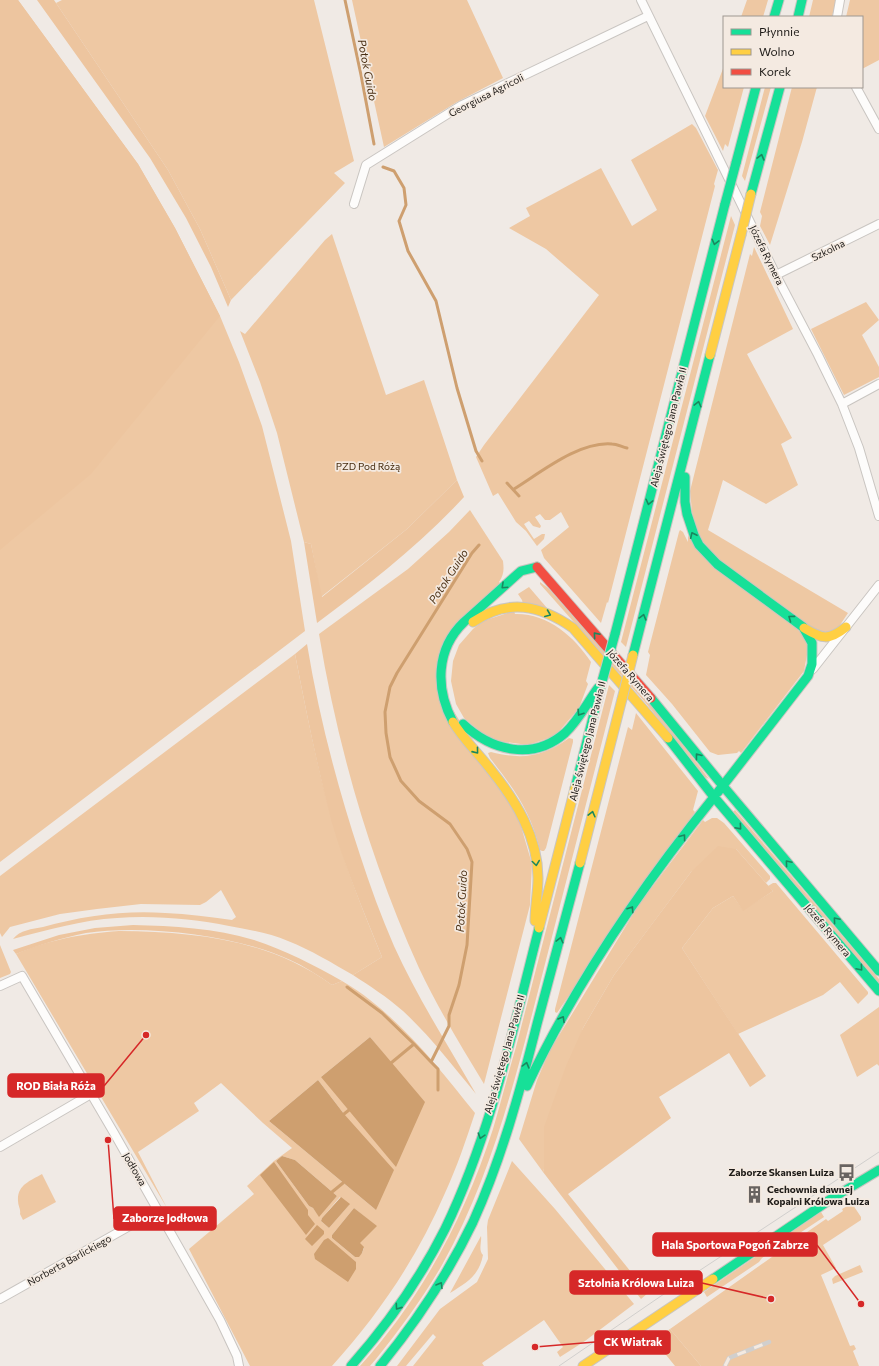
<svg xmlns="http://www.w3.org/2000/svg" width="879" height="1366" viewBox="0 0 879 1366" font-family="Commissioner,sans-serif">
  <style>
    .green { fill: #eec8a3; fill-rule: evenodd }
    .forest { fill: #edc59f }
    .water { fill: #ce9f6f }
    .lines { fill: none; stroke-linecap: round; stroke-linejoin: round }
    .stream { stroke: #ce9f6f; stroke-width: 3 }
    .street-casing { stroke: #c9c5c1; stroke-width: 10 }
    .fast-casing { stroke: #c9c5c1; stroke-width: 11 }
    .slow-casing { stroke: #c9c5c1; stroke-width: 11 }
    .jam-casing { stroke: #c9c5c1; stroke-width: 11 }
    .street { stroke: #fdfcfb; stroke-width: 8 }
    .fast { stroke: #16e098; stroke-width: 9 }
    .slow { stroke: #ffcf43; stroke-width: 9 }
    .jam { stroke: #f24e42; stroke-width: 9 }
    .tram { stroke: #d1cfcd; stroke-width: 1 }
    .rail-casing { stroke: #d1cfcd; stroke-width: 4.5 }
    .rail { stroke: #f4eae1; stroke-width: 3; stroke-dasharray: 9; stroke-linecap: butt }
    .fast-bridge-casing { stroke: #c8c6c3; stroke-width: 11; stroke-linecap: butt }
    .slow-bridge-casing { stroke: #c8c6c3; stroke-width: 11; stroke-linecap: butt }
    .fast-bridge { stroke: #16e098; stroke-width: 9 }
    .slow-bridge { stroke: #ffcf43; stroke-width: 9 }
    .oneway { stroke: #1a875e }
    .labels { text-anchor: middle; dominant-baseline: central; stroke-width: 3.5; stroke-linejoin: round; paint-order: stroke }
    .street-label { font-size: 10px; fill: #1e1b18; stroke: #f4eae1 }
    .park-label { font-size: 10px; fill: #462b0e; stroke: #f4eae1 }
    .poi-label { font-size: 10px; font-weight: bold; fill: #1e1b18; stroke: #f4eae1; text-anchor: end }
    .water-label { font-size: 11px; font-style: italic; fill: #4b3014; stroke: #f4eae1 }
    .leader { fill: none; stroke: #d62828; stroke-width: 1.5 }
    .callout-dot { fill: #d62828; stroke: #f4eae1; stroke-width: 1.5 }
    .callout { fill: #d62828; stroke: #d62828; stroke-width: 1.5 }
    .callout-label { font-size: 11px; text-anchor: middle; font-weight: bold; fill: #fff }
  </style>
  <rect width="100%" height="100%" fill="#f0eae5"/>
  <path class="green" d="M0 0H18L138 164 175 228 220 316 239 362 262 426 291 541 305 631 0 862Z
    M62 0H314L354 161 334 173 345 183 231 300 200 229 168 170 56 3Z
    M352 0H467L503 78 457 102 384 147Z
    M747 0H768L763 17H741Z
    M813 0H836L832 17H809Z
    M850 0H879V60L862 69V17H846Z
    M724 66V87H744L728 147 725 144 723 151 705 116Z
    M765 87H771L745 181 742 176Z
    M792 87H817L802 142 770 245 760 226 762 216 760 212Z
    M692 124 696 128 718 170 714 184 715 186 608 603 607 602 601 623 544 558 541 550 569 527 561 512 550 520H545L540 514 535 517 541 526 540 528 533 526 529 521 524 524 534 539 542 534H545L544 539 537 546 526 531 516 522 498 493 493 496 476 457 484 445 599 295 546 249 509 228 530 216 526 208 601 168 632 226 657 210 631 160Z
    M731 216 735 225 626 647 621 642Z
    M332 234 386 395 424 380 457 480 407 529 321 597 311 544 304 542 277 433 260 382 240 331 245 334 325 240Z
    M754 247 793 329 747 354 792 438 781 444 798 485 766 504 723 480 708 530 848 613 838 628 821 634 719 561 694 531 690 491 750 254 752 256Z
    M866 302 879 320 862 335 879 367V377L844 395 811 329Z
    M470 510 503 561C504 570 504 575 499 582L501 584 463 618 437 684 518 816 532 864 530 905 484 1084C461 1046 438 1008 419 968 371 862 338 749 319 634L408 569 449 532Z
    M680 530 683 532 688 542V536L793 623 809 644 804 671 741 753 739 751 737 753 718 755 710 752 672 704 646 675 650 655 648 652 679 532Z
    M540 582 548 588 661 716 709 779 705 777 644 701 540 584Z
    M529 587 547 608 523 604 522 600 518 594Z
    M514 611 515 614C547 613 574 636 591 662L586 681 588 684 579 708 555 736 528 745 490 740 464 718 456 704 451 681 453 661 459 645 473 629 483 621Z
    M295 654C306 710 317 767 333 823 346 869 364 913 382 957L353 975C332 963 311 950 288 941 270 933 249 930 229 926 195 919 153 915 117 918 82 920 47 930 13 939 20 930 32 929 43 927 82 916 125 910 165 913 188 914 210 917 232 920L236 917 221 890 206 902 200 905 141 904 97 909 60 914 10 927 2 937 0 933V876Z
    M609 685 615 691C592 781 569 870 546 960 519 1064 495 1170 442 1265 423 1298 400 1329 376 1359L370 1366H360C422 1298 465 1216 493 1129 501 1102 508 1074 516 1047Z
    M636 713 698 791 693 810 695 812 557 1013 555 1012V1009L628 727 632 730Z
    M569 738 573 739V742L546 848 544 851H542L540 850C530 810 514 789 490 758L488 753 491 752C522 760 543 757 569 738Z
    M735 810 879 979V983L733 812Z
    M712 818H717L724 823 770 876V879L766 883 736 849 691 872 614 975 583 1028 543 1172 519 1139 537 1080 550 1050 640 903 703 820 705 822Z
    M773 883H776L868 992V994L858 1004 840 982 823 995 738 1034 682 948 713 908 733 896 743 910 773 891 768 886Z
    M119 931C196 932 268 939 332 985L342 981C352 987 362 993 370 1000 411 1032 443 1073 475 1113 466 1140 457 1167 445 1193 417 1258 379 1314 332 1366H250L189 1249 254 1194 247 1186 274 1161 292 1148 263 1123 221 1083 194 1103 199 1111 138 1152 167 1208 16 954C52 939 80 934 119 931ZM370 1037 391 1063 321 1077ZM318 1080 344 1114 376 1210 269 1121ZM282 1156 295 1160 337 1196 319 1216 313 1208 309 1206 276 1161ZM340 1197 349 1205 329 1228 321 1221 322 1218ZM354 1208 376 1226 359 1243 364 1248 362 1253 355 1257 332 1238V1235Z
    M0 945 11 972 10 974 0 978Z
    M879 1007V1066L877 1064 857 1077 840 1035Z
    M512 1161 555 1209 634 1304 585 1341 560 1357 557 1352 563 1347 544 1320 482 1363 484 1366H413L436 1337 433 1334 406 1366H397L440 1309 477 1282 488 1259 487 1227 488 1220Z
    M42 1174 56 1202 23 1220 20 1214C21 1209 18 1206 18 1201 17 1185 30 1181 42 1174Z
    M851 1204 853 1205 861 1217V1220L823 1245 836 1268 821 1275 850 1346 854 1345 856 1349 853 1351 859 1366H701L670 1329 810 1230 826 1219 828 1221 843 1211 842 1209Z
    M821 1212 824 1217 762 1258 759 1262 707 1297 704 1292Z
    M481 1236C482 1242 478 1250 483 1255 479 1276 466 1283 450 1293Z
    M860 1265 863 1272 833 1284 832 1279 835 1276Z"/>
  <path class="forest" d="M0 0H18L138 164 175 228 220 316 91 474 0 550Z
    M37 0H54L168 170 200 229 231 300 228 307 211 267 186 218 150 158Z
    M457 480 464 497C420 545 369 584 317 623L304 542 311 544 322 597 407 529Z
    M307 644C319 717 337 785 360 855 370 886 381 916 394 946 417 997 448 1045 476 1094 453 1066 430 1036 403 1011 387 997 370 986 353 975L382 957C364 912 345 868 332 823 317 767 306 710 295 654Z
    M718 846 736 849 773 891 743 911 733 896 713 908 682 948 766 1076 750 1087 729 1053 659 1097 671 1118 568 1194 648 1293 641 1299 543 1172 544 1168V1127L566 1066 583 1028 614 975 649 928 691 872Z
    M133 925C173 926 215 928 254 940 285 950 314 965 342 981L332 985C318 975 304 966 288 959 236 935 143 924 86 933 61 938 39 945 16 954L13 950 59 935 95 928Z
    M670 1329 701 1366H675L654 1340Z"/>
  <path class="water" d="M370 1037 425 1102 396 1167 321 1077Z
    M318 1080 344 1114 394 1170 376 1210 269 1121Z
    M282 1156 295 1160 337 1196 319 1217 313 1208 309 1206 276 1161Z
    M274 1162 308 1210V1215L315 1224 306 1235 260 1175Z
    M341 1197 350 1204 329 1228 321 1221 322 1218Z
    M354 1208 377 1226 360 1243 364 1247 362 1253 359 1257H355L332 1238V1235Z
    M317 1225 324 1231V1234L312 1246 305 1239Z
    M328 1238 356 1262V1269L348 1282 315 1259 314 1254 324 1240Z"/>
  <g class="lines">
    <path class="stream" d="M345 0 361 75 374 144
      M383 167 394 171 404 188 406 205 399 221 408 251 436 301 457 388 476 451 482 461
      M507 483 519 496
      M514 489C540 473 579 441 612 444 617 444 622 447 627 448
      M347 987 382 1013 414 1044
      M431 1062 438 1069V1090
      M391 1063 414 1044 431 1062 449 1026V1015L459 985 467 945 472 862 467 849 450 824 419 801 401 781 390 757 386 733 385 712 390 687 397 673 472 553 479 545
      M344 1114 349 1110
      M332 1192 343 1183"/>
    <defs>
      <path id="street" d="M641 0 776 275 818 355 842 404 859 448 879 516
        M837 17 840 0
        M856 87 879 129
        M354 204 366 165 462 105 648 16
        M776 275 879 224
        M842 404 879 384
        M813 669 879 585
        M0 986 22 976 114 1133 220 1320 237 1356 239 1366
        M0 1147 91 1094
        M0 1299 158 1210"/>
      <path id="fast" d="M774 17 779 0
        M798 17 802 0
        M736 163 756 87
        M751 194 780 87
        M685 477V502L687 514 694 535 699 545 717 564 803 627 812 643V664L808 676
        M615 634 725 204
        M633 655 710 355
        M651 698 723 786 879 971
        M453 722C435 688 436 649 464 622L521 571 537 567
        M463 724C492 751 533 761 565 733 579 720 587 703 598 688
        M668 738 714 797 879 991
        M575 788 603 678
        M718 792 808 676
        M527 1086C575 984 643 885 714 797
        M713 1279 831 1199 879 1170
        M351 1366C388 1324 420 1279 445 1229 491 1134 513 1029 539 928
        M380 1366C417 1321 448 1274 473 1222 502 1158 520 1091 537 1024 551 970 566 917 580 863"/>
      <path id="slow" d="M710 355 741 235
        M473 622C508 598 540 605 573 628
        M573 628 668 738
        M804 628C822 639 829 641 846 627
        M453 722C463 739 479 754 491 770 516 801 538 837 538 878 538 892 535 907 535 921
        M580 863 622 699
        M539 928 575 788
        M583 1366 713 1279"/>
      <path id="jam" d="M537 567 651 698"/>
    </defs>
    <use href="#street" class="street-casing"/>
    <use href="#fast" class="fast-casing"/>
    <use href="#slow" class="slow-casing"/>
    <use href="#jam" class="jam-casing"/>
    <use href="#street" class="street"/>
    <use href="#fast" class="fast"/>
    <use href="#slow" class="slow"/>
    <use href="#jam" class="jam"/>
    <path class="tram" d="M559 1366 661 1296 879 1152"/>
    <defs>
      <path id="rail" d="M725 1366 729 1358 769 1342"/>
    </defs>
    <use href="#rail" class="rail-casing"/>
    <use href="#rail" class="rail"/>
    <defs>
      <path id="fast-bridge" d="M725 204 736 163
        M603 678 615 634"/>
      <path id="slow-bridge" d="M741 235 751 194
        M622 699 633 655"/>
    </defs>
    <use href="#fast-bridge" class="fast-bridge-casing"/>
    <use href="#slow-bridge" class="slow-bridge-casing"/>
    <use href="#fast-bridge" class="fast-bridge"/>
    <use href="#slow-bridge" class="slow-bridge"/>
  </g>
  <defs><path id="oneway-chevron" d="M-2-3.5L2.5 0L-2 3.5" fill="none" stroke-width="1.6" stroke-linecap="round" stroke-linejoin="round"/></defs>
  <g class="oneway">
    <use href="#oneway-chevron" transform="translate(761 157) rotate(-75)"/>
    <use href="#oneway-chevron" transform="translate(715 242) rotate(104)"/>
    <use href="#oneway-chevron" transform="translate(698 404) rotate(-76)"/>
    <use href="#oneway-chevron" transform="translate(649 502) rotate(104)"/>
    <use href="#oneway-chevron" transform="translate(693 535) rotate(-115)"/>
    <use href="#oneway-chevron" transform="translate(504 586) rotate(137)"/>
    <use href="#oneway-chevron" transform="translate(548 614) rotate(22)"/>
    <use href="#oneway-chevron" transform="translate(643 617) rotate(-75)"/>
    <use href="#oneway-chevron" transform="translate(791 618) rotate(-144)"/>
    <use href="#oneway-chevron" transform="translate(596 635) rotate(-131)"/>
    <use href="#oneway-chevron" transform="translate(580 713) rotate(123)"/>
    <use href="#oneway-chevron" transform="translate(476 751) rotate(51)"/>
    <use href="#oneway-chevron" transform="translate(698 756) rotate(-128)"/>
    <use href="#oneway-chevron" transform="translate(592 814) rotate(-76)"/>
    <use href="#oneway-chevron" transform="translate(739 827) rotate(49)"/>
    <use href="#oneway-chevron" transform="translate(683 837) rotate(-53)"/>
    <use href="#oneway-chevron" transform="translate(536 863) rotate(82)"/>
    <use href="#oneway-chevron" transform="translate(788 863) rotate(-130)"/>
    <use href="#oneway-chevron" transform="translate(631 909) rotate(-56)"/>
    <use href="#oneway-chevron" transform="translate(836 920) rotate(-130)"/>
    <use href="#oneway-chevron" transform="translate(560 940) rotate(-76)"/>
    <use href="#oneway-chevron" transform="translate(860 968) rotate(50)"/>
    <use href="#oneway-chevron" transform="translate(562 1019) rotate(-60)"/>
    <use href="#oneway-chevron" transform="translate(526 1065) rotate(-75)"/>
    <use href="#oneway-chevron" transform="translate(481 1136) rotate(108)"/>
    <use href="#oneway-chevron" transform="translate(440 1285) rotate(-59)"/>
    <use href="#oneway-chevron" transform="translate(398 1307) rotate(125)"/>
  </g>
  <defs>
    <symbol id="bus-bare" viewBox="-9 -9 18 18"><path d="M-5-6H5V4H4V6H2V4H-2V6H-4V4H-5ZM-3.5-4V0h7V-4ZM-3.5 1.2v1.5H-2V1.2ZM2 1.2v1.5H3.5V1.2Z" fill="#686360" stroke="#f4eae1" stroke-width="2.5" paint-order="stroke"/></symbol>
    <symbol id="building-bare" viewBox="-9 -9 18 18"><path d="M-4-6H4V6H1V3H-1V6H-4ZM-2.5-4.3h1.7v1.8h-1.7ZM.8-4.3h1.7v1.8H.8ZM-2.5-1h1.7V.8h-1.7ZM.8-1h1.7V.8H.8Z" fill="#686360" stroke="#f4eae1" stroke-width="2.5" paint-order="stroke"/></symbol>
  </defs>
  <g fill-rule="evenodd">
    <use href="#bus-bare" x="834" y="1160" width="25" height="25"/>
    <use href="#building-bare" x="742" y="1182" width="25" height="25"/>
  </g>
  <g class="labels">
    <g class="street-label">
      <text transform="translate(486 95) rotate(-27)">Georgiusa Agricoli</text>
      <text transform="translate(828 250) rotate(-26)">Szkolna</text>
      <text transform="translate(767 255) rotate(64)">Józefa Rymera</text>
      <text transform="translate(668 427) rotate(-76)">Aleja świętego Jana Pawła II</text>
      <text transform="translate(631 675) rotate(49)">Józefa Rymera</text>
      <text transform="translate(587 741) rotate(-76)">Aleja świętego Jana Pawła II</text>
      <text transform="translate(828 930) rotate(50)">Józefa Rymera</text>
      <text transform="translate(504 1054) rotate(-74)">Aleja świętego Jana Pawła II</text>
      <text transform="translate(135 1169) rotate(60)">Jodłowa</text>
      <text transform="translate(69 1260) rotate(-29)">Norberta Barlickiego</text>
    </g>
    <g class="park-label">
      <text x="368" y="466">PZD Pod Różą</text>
    </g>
    <g class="poi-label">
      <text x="834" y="1172">Zaborze Skansen Luiza</text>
      <text x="767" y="1189" text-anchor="start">Cechownia dawnej<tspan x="767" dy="12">Kopalni Królowa Luiza</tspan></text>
    </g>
    <g class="water-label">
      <text transform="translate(368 70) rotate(79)">Potok Guido</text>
      <text transform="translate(448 576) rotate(-57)">Potok Guido</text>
      <text transform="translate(461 901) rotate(-87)">Potok Guido</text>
    </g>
  </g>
  <path class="leader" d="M146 1035L104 1086M108 1140L114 1219M861 1304L817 1245M771 1299L702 1283M535 1347L595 1342"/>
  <g class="callout-dot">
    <circle cx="146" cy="1035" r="4"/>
    <circle cx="108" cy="1140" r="4"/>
    <circle cx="861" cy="1304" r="4"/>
    <circle cx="771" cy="1299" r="4"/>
    <circle cx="535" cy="1347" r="4"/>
  </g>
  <g class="callout">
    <rect x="8" y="1074" width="96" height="23" rx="4"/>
    <rect x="114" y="1207" width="102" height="23" rx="4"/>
    <rect x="653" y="1233" width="164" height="23" rx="4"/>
    <rect x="570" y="1271" width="132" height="23" rx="4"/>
    <rect x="595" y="1331" width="75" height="23" rx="4"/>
  </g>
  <g class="callout-label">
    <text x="56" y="1090">ROD Biała Róża</text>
    <text x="165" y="1222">Zaborze Jodłowa</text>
    <text x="735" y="1249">Hala Sportowa Pogoń Zabrze</text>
    <text x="636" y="1287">Sztolnia Królowa Luiza</text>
    <text x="633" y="1346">CK Wiatrak</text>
  </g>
  <rect x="723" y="16" width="140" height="72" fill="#f4eae1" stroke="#9e9791"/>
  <rect x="731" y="29" width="20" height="6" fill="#16e098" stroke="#9e9791"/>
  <text x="759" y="36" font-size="12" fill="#1e1b18">Płynnie</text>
  <rect x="731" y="49" width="20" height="6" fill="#ffcf43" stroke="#9e9791"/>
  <text x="759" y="56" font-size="12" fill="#1e1b18">Wolno</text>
  <rect x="731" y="69" width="20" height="6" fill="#f24e42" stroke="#9e9791"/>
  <text x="759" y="76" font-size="12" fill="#1e1b18">Korek</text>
</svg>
